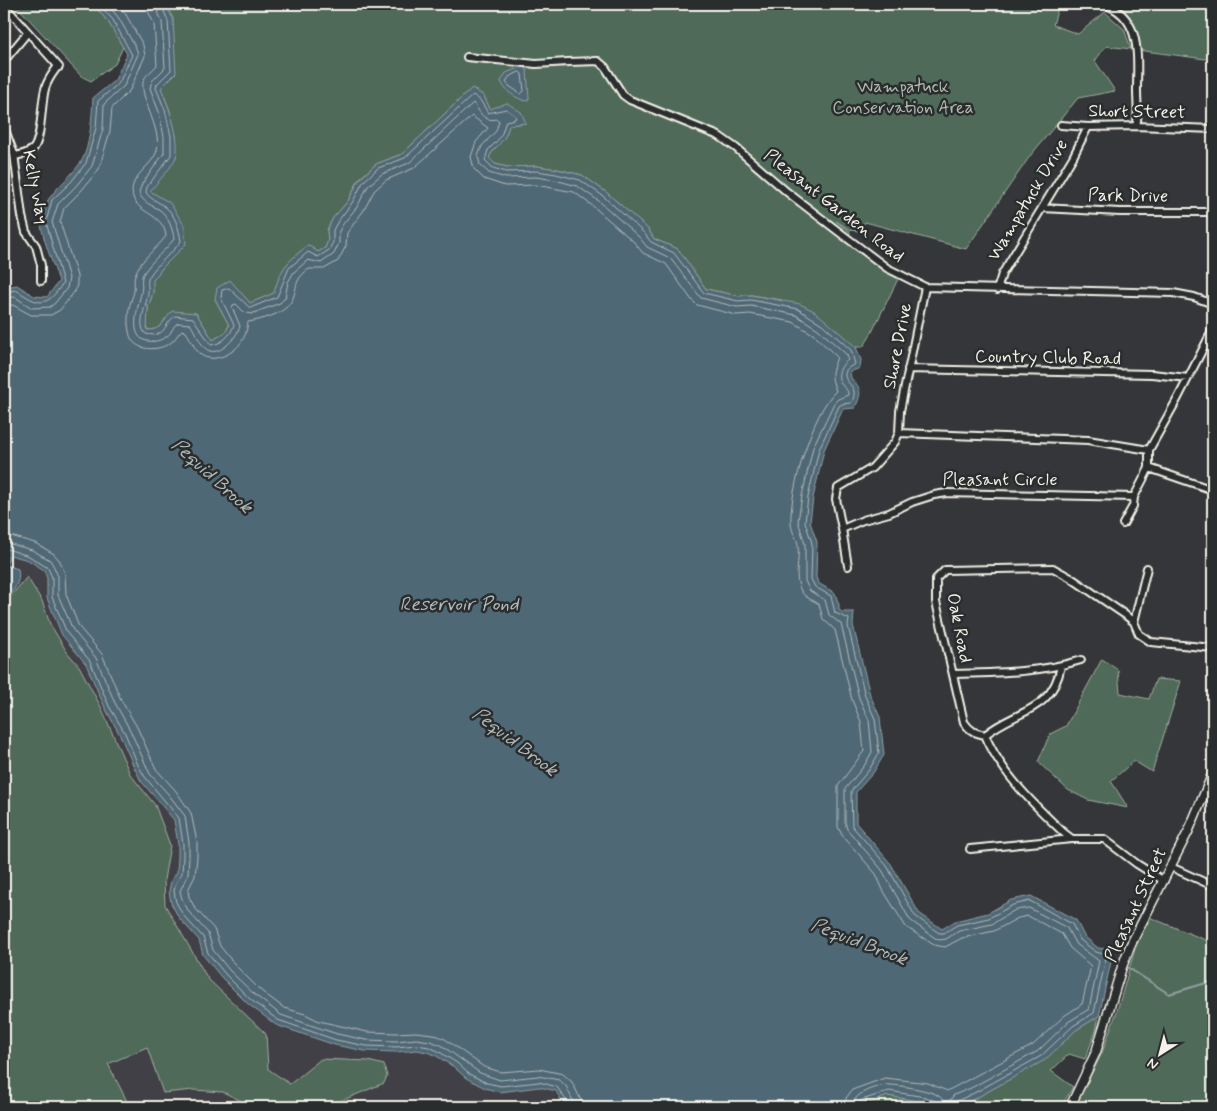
<svg xmlns="http://www.w3.org/2000/svg" width="1217" height="1111" viewBox="0 0 1217 1111" font-family="Mynerve,sans-serif">
  <style>
    .built { fill: #424047 }
    .green { fill: #4f6a59; stroke: #a2aea0 }
    .water { fill: #506875; stroke: #929fa3 }
    .lines { fill: none; stroke-linecap: round; stroke-linejoin: round }
    .shore { stroke: #b2baba; stroke-width: 1 }
    .stream { stroke: #929fa3; stroke-width: 2 }
    .minor-casing { stroke: #f4f1e8; stroke-width: 10 }
    .major-casing { stroke: #f4f1e8; stroke-width: 11 }
    .minor { stroke: #2a2d2e; stroke-width: 6 }
    .major { stroke: #2a2d2e; stroke-width: 8 }
    .labels { text-anchor: middle; dominant-baseline: central; stroke-width: 5; stroke-linejoin: round; paint-order: stroke }
    .park-label { font-size: 18px; fill: #b2bbaf; stroke: #2a2d2e }
    .street-label { font-size: 18px; fill: #f4f1e8; stroke: #2a2d2e }
    .water-label { font-size: 19px; font-style: italic; fill: #b2baba; stroke: #2a2d2e }
  </style>
  <rect width="100%" height="100%" fill="#353639"/>
  <filter id="ink" filterUnits="userSpaceOnUse"><feTurbulence type="fractalNoise" baseFrequency=".02" numOctaves="2"/><feDisplacementMap in="SourceGraphic" scale="10" xChannelSelector="R" yChannelSelector="G"/><feConvolveMatrix kernelMatrix="1 2 1 2 8 2 1 2 1" color-interpolation-filters="sRGB"/></filter>
  <g filter="url(#ink)">
    <path class="built" d="M10 555 27 560 43 570 47 578V598L62 635 86 664 105 708 120 735 134 767 141 781 174 820 178 844V857L177 872 171 881 190 931 199 940 200 948 222 978 261 1015 312 1038 365 1051 396 1052 417 1050 427 1052 435 1055 454 1067 466 1078 485 1088 500 1092 539 1087 556 1091 557 1107H4V599L13 592 19 573 6 565Z"/>
    <path class="green" d="M15 4H93L109 23 123 47 115 64 91 81 81 76Z
      M166 4H995L1002 11 1010 4H1059L1053 25 1078 34 1105 12 1124 29 1131 49 1106 46 1095 61 1115 91 1078 98 1030 156 966 249 865 222 859 231 850 230 836 221 850 232 848 242 898 279 869 338 863 347H856L841 336 782 300 751 295 739 296 706 289 678 249 654 239 648 229 606 192 582 175 557 169 537 166 507 167 495 164 489 158C495 144 505 144 509 125L526 123 490 109 484 96 472 88 402 154 376 164 359 179 348 201 333 218 327 230 328 241 325 248 318 252 308 245C288 262 281 266 275 293L250 303 241 293 215 299 229 325 226 332 213 340 196 313 165 319 160 328 152 330H147L148 307 153 293 152 281 163 267 150 191 176 157V136L169 108 161 88 173 19Z
      M1103 4H1213V60L1137 50 1124 17Z
      M27 577 42 601 50 624 67 652 79 666 101 707 130 774 155 805 170 845 164 880 165 905 208 979 266 1034 268 1069 290 1084 321 1059 368 1061 384 1065 387 1076 384 1083 341 1101 320 1103V1107H254L223 1092 194 1090 163 1093 147 1047 108 1064 130 1107H4V604Z
      M1102 659 1118 670 1120 693 1149 699 1156 679 1181 681 1152 772 1134 761 1111 781 1128 808 1088 800 1068 790 1038 762 1050 734 1066 726Z
      M1149 917 1213 943V1107H1075L1102 1053 1117 1011 1135 949Z
      M1099 1016 1096 1031 1085 1059 1069 1054 1051 1071 1073 1087 1061 1107H955L976 1098 1044 1060 1076 1030Z
      M888 1096 924 1102 939 1107H857Z"/>
    <path class="water" d="M93 4H166L173 19 176 73 161 88C168 105 181 138 176 157 173 166 157 183 150 191L170 203 184 225 186 244 163 267 153 280V293L148 307 147 330C161 331 164 320 172 311L196 313 213 340 226 332 229 325 215 299 217 288 230 280 250 303 274 293C281 266 288 262 308 245L318 252 325 248 328 241 327 230 333 218 348 201 359 180 376 164 402 154 472 88 484 96 490 109 507 103 521 112 526 123 509 125C505 144 495 144 489 158L495 164 507 167 537 166 557 169 582 175 606 192 648 229 654 239 678 249 706 289 739 296 751 295 800 304 814 311 825 320 856 347 861 360 860 368 850 372 851 378C862 389 862 393 855 408L843 409 824 450 813 498 810 522 817 542 816 577 818 583 835 593 839 605V610L842 612H854L853 625 870 695 880 717 884 755 873 773 856 792V823L891 864 919 913 942 929 955 921 988 913 1011 900 1031 896 1076 920 1084 936 1098 948 1107 949 1112 957 1099 1016 1076 1030 1045 1060 976 1098 955 1107H939L924 1102 888 1096 857 1107H564L556 1091 539 1087 500 1092 485 1088 466 1078 454 1067 435 1055 427 1052 417 1050 396 1052 365 1051 335 1045 276 1025 248 1004 222 978 203 955 199 940 179 918 171 903 169 891 171 881 177 872 178 857V844L174 820 141 781 134 767 120 735 105 708 86 664 62 635 47 598V578L44 570 28 560 10 555 6 565 18 569C21 581 14 593 4 599V559L6 554 4 549V285L5 287 17 285 34 296 47 297 59 281C55 270 40 231 41 222 43 194 66 184 81 162 90 148 92 116 93 98L115 80 127 54 109 23Z
      M521 67 526 68 527 70 529 99 526 101C517 99 504 91 501 81L506 73Z"/>
    <g class="lines">
      <path class="shore" d="M148 4V11L154 24 157 65C153 70 147 74 144 79 137 95 162 128 157 150 153 167 127 176 133 197 138 214 163 213 166 236 157 249 140 259 135 275 133 280 135 285 134 290 134 294 132 297 131 301 128 309 127 323 129 331 131 351 155 352 169 344 175 341 177 334 182 330L186 332C191 339 194 349 201 355 214 364 235 353 242 341 246 335 247 328 248 322 261 320 284 314 291 302 299 288 292 281 309 269H324L338 261 346 246 347 233 364 210 374 191 386 180 414 168 472 116 488 128 476 142 471 157 474 169 484 179 505 186 536 185 574 192 594 207 634 242 643 253 666 264 691 299 697 305 736 315 750 314 793 322 813 334 837 357C832 373 829 373 836 391 813 411 789 492 791 523 791 531 797 538 798 545 800 561 793 576 801 591 805 598 813 600 819 604L823 619 835 630 852 700 861 722 864 751 838 786V827L842 835 876 874 883 890 906 927 934 945 945 947 962 938 994 931 1018 918 1028 916 1062 934 1070 948 1091 966 1082 1004 1064 1016 1033 1045 947 1091 928 1083 885 1078 852 1090 846 1098 845 1107
        M155 4 162 22 165 68 152 81 150 88 159 112 164 137V153L142 184 139 192C142 203 152 205 160 210 168 216 173 229 174 239 165 251 152 260 143 274 140 280 143 286 141 293 139 305 127 337 147 341 153 342 160 341 166 337 172 334 172 326 178 323L190 324C195 331 199 342 205 348 217 360 237 338 240 326L232 307 233 305 236 304 244 312 251 314 280 303 285 298 288 282 294 272 308 260 321 263 334 254 339 243V231L343 224 357 207 368 186 382 174 409 163 473 103C481 112 482 122 497 119L499 121 496 131 482 146 478 156 480 165 489 173 506 178 536 177 555 180 577 186 599 201 639 237 647 247 670 258 701 298 737 307 751 306 796 315 818 329 847 355 848 360C840 366 835 376 842 385 845 389 848 389 848 395L838 399 834 403 813 447 802 496 798 521 805 544V581L810 591 825 600 829 615 841 624 859 698 869 720 872 752 864 766 845 789V822L847 829 882 870 910 920 935 938 940 940 946 939 959 931 992 924 1015 910 1029 908 1067 928 1075 943 1099 961 1089 1009 1068 1022 1038 1051 971 1088 954 1095 947 1104H944C943 1100 941 1097 937 1095 929 1090 895 1084 886 1085 874 1087 853 1093 852 1107
        M161 4 168 21 171 70 157 84 156 88 165 110 171 136V155L147 187 146 192C149 199 158 201 164 206 175 213 179 229 181 241 172 254 157 263 149 277 146 282 149 287 148 293 147 304 136 325 146 334 166 338 163 325 175 316L193 318 211 345C222 344 231 335 234 325L221 298 222 290 229 288 250 308 277 297 289 268 308 252 318 257 329 250 333 242V230L338 221 352 203 363 182 378 168 405 158 473 95 480 100 488 113 506 109 516 116 515 119 506 121 502 133 498 140 488 150 485 160 493 168 506 172 537 171 556 174 580 180 603 196 644 233 651 242 674 253 704 293 738 301 751 300 798 309 822 324 851 350 855 364C853 366 847 367 846 371 840 383 862 385 851 403L842 404 839 406 819 449 808 497 805 522 812 543 811 579 815 587 831 596 835 613 849 619 848 626 865 696 875 719 879 753 869 770 851 791 852 826 887 866 915 916 939 933H944L957 925 989 918 1013 905 1030 901 1072 924 1080 940 1096 952 1103 954 1106 958 1094 1013 1073 1026 1041 1056 974 1093 957 1101 954 1107
        M520 72 522 74 524 91 521 94 509 86 506 82 509 77Z
        M4 292 16 290C39 305 46 309 63 283L46 222 52 200 71 182 86 163 96 128 98 101 119 83 132 55 113 20 99 4
        M4 298 15 297 32 308 50 307 55 303 67 288 69 278 52 222 58 204 76 186 92 166 103 129 104 104 124 86 138 54 136 48 118 17 107 4
        M4 306 13 305 31 315H51L60 310 75 291 77 284V276L60 222 64 208 81 191 99 169 110 131 112 108 130 90 145 56 143 45 125 13 117 4
        M4 534 35 543 54 554 60 561 65 574 66 594 79 627 102 654 121 700 137 727 156 769 176 791 191 813 197 842V857L195 876 188 890 189 897 195 908 214 929 220 946 236 966 260 990 284 1008 305 1014 319 1021 367 1032 396 1033 416 1032 433 1034 445 1039 484 1067 501 1072 539 1069 563 1074 572 1082 581 1100 582 1107
        M4 542 32 550 50 560 53 565 58 576V595L73 630 96 658 115 703 130 730 150 774 169 795 185 816 189 843V857L188 874 180 891 182 899 189 912 208 933 213 950 230 971 255 995 281 1015 337 1034 366 1040 396 1041 416 1039 430 1041 441 1045 480 1073 500 1080 538 1076 559 1080 566 1086 573 1101 574 1107
        M4 548 29 556 48 568 52 577V597L67 633 90 661 109 706 125 733 138 765 145 777 179 818 183 844V857L182 873 176 883 174 891 176 902 183 915 203 937 208 953 226 975 251 1000 278 1020 336 1040 366 1046 396 1047 417 1045 429 1047 438 1051 457 1063 469 1074 487 1083 501 1086 539 1082 557 1087 568 1103V1107
        M858 1107 859 1103 862 1100 889 1091 925 1097 936 1101 938 1107"/>
      <path class="stream" d="M1127 967 1169 994 1213 981"/>
      <defs>
        <path id="minor" d="M1103 4C1143 16 1137 58 1137 91 1137 102 1139 116 1136 126
          M4 5 59 67
          M467 57 536 64 568 62 598 61 605 67 623 95 630 100 719 136 736 148 787 192 843 235 887 268 925 287 1173 293 1194 297 1213 304
          M4 61 28 32
          M1061 125 1088 127 1136 126 1213 129
          M4 127 14 154 22 216 26 232 36 246 41 265V281
          M15 156C20 155 28 153 33 149 42 140 41 103 45 89 47 80 53 73 58 66
          M1042 208 1120 212H1213
          M997 290 1002 274 1073 157 1088 127
          M908 369 1152 374 1188 378
          M1149 450 1178 398 1213 329
          M1149 468 1213 490
          M1123 524 1133 506 1134 497
          M842 529 836 499 838 488 872 468 895 442 899 433 900 411 925 287
          M848 566 842 529 863 520 889 513 912 502 934 495 947 493 1134 497 1149 468V450L1088 440 899 433
          M1134 622 1147 568
          M953 674C996 673 1039 673 1081 660
          M985 735C1017 709 1052 713 1061 666
          M970 849 1072 839
          M1171 867 1213 886
          M1164 881 1137 864 1104 839H1072L1064 833C1034 805 1001 773 985 735 975 733 970 731 964 722L936 602V579L945 570 1053 568 1071 578 1124 614 1134 622 1139 634 1151 642 1213 648"/>
        <path id="major" d="M1070 1107 1096 1052 1122 967 1130 946 1189 830 1213 773"/>
      </defs>
      <use href="#minor" class="minor-casing"/>
      <use href="#major" class="major-casing"/>
      <use href="#minor" class="minor"/>
      <use href="#major" class="major"/>
    </g>
  </g>
  <g class="labels">
    <g class="park-label">
      <text x="903" y="87">Wampatuck<tspan x="903" dy="21">Conservation Area</tspan></text>
    </g>
    <g class="street-label">
      <text transform="translate(1137 112) rotate(1)">Short Street</text>
      <text transform="translate(35 187) rotate(79)">Kelly Way</text>
      <text transform="translate(1128 196) rotate(1)">Park Drive</text>
      <text transform="translate(1028 200) rotate(-59)">Wampatuck Drive</text>
      <text transform="translate(834 206) rotate(38)">Pleasant Garden Road</text>
      <text transform="translate(898 346) rotate(-79)">Shore Drive</text>
      <text transform="translate(1048 358) rotate(1)">Country Club Road</text>
      <text x="1000" y="480">Pleasant Circle</text>
      <text transform="translate(959 628) rotate(79)">Oak Road</text>
      <text transform="translate(1136 905) rotate(-65)">Pleasant Street</text>
    </g>
    <g class="water-label">
      <text transform="translate(212 476) rotate(42)">Pequid Brook</text>
      <text x="459" y="604">Reservoir Pond</text>
      <text transform="translate(515 742) rotate(37)">Pequid Brook</text>
      <text transform="translate(859 942) rotate(21)">Pequid Brook</text>
    </g>
  </g>
  <rect width="1217" height="1111" fill="none" stroke="#2a2d2e" stroke-width="20"/>
  <rect x="10" y="10" width="1197" height="1091" fill="none" stroke="#f4f1e8" stroke-width="2" filter="url(#ink)"/>
  <g transform="translate(1160 1054) rotate(216)" stroke="#2a2d2e" stroke-width="4" paint-order="stroke">
  <path d="M0-4L9 19L0 12L-9 19Z" fill="#f4f1e8"/>
  <text y="-8" font-size="14" font-weight="bold" text-anchor="middle" fill="#f4f1e8">N</text>
  </g>
</svg>
